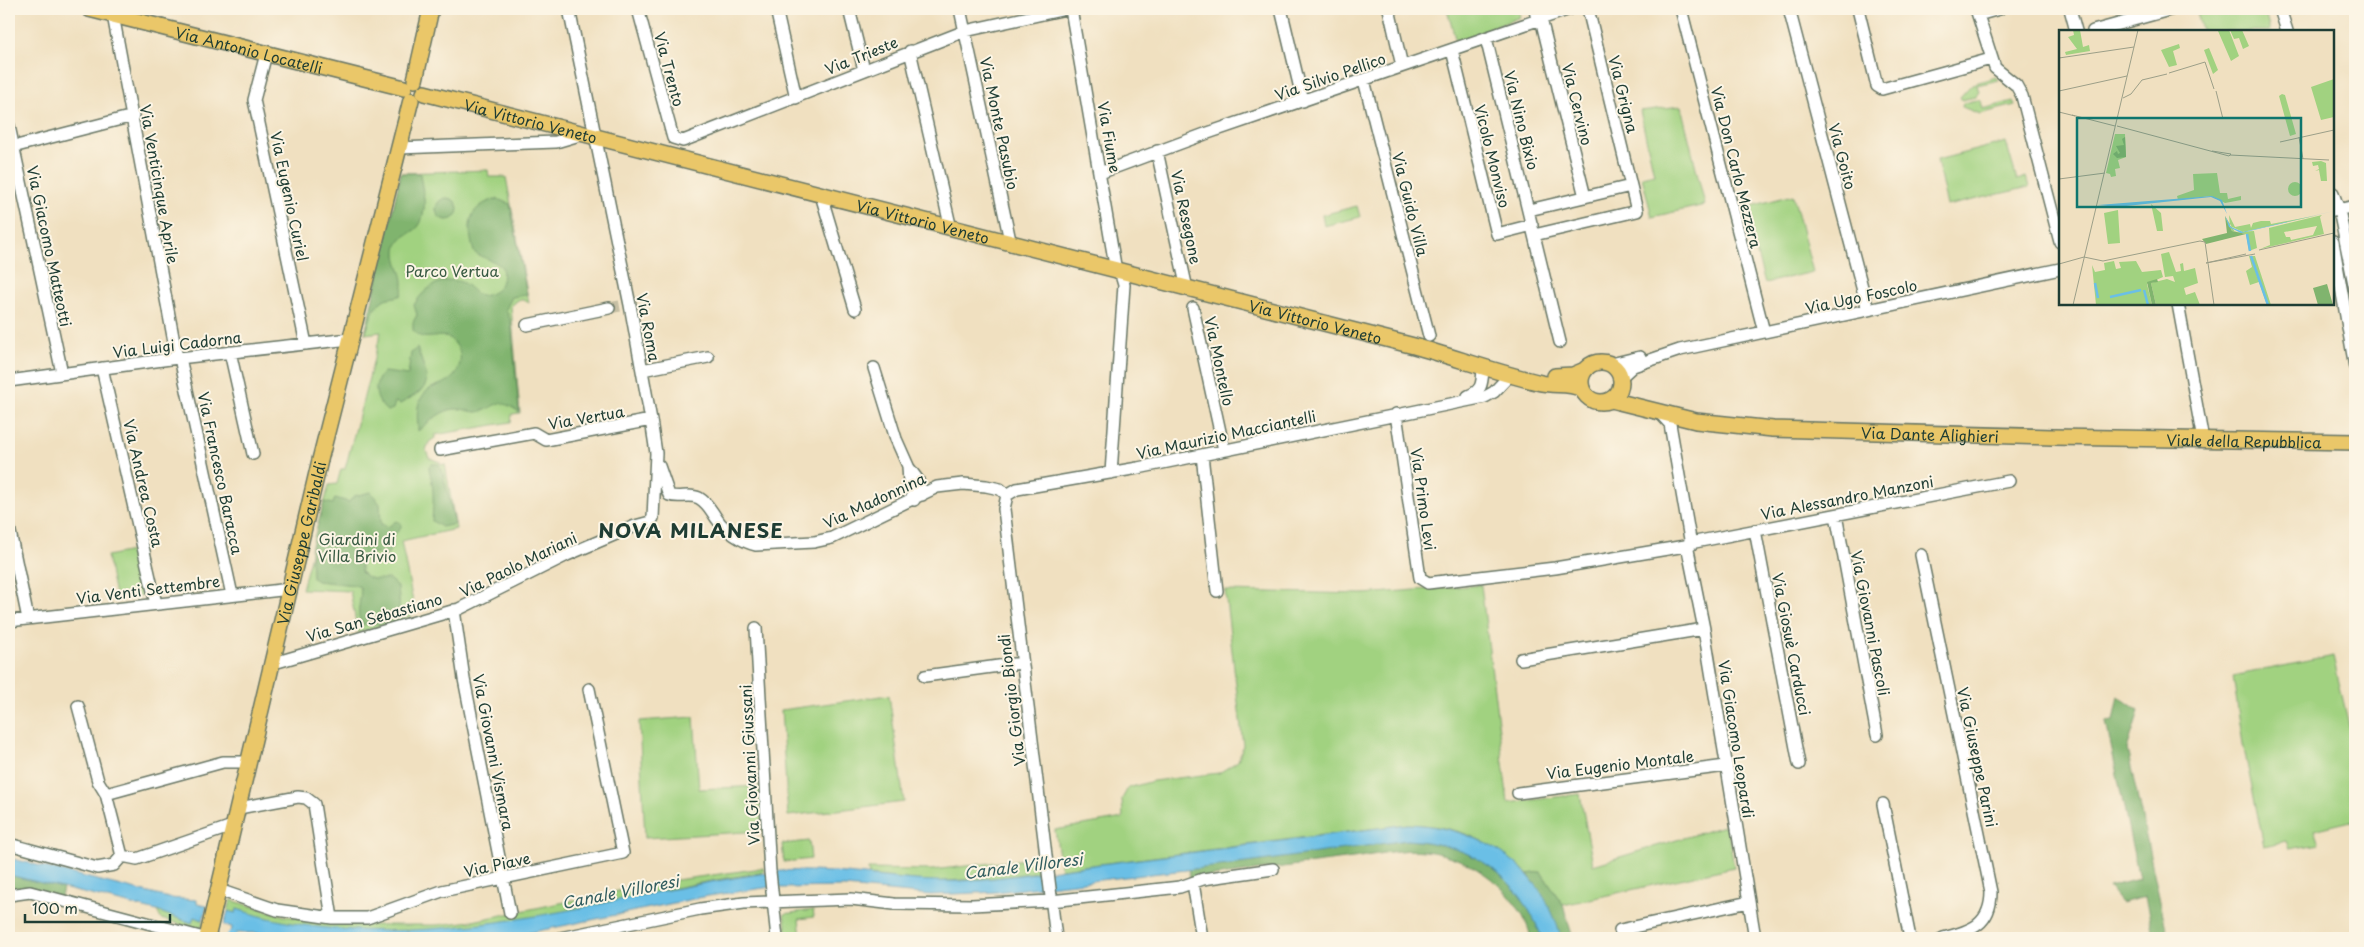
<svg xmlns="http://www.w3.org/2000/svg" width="2364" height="947" viewBox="0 0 2364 947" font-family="'Playpen Sans',sans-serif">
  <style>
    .green { fill: #a1d280; stroke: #60885a }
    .forest { fill: #80b46e; stroke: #507851 }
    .water { fill: #6abfe6; stroke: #447e8d }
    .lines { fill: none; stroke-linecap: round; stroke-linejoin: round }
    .canal { stroke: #6abfe6; stroke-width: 10 }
    .minor-tunnel { stroke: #c6bfa4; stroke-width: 11; stroke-dasharray: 11 5.5; stroke-linecap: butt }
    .minor-casing { stroke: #687665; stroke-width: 14 }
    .major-casing { stroke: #687665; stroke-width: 18 }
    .minor { stroke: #fff; stroke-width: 11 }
    .major { stroke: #eac769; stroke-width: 15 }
    .labels { text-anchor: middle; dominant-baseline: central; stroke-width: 4; stroke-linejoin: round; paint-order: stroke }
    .street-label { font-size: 15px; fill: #1f3d34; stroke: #fcf5e5 }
    .park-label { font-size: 15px; fill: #395b43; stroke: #fcf5e5 }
    .water-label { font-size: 16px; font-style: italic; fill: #325e60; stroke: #fcf5e5 }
    .district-label { font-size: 20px; font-weight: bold; letter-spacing: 1px; fill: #1f3d34; stroke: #fcf5e5 }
    .inset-river { fill: none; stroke: #6abfe6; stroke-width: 2.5 }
    .inset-road { fill: none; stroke: #9c9f88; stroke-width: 1 }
    .view { fill: #0f766e; fill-opacity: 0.15; stroke: #0f766e; stroke-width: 2.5 }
    .inset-edge { fill: none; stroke: #1f3d34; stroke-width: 2.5 }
  </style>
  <rect width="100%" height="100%" fill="#fcf5e5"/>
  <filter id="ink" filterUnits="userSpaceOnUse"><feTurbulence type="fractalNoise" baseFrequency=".02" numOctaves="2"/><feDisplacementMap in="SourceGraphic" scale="10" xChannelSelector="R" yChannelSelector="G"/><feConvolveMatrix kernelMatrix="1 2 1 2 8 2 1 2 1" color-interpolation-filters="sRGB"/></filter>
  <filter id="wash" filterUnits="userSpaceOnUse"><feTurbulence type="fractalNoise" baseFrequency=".0096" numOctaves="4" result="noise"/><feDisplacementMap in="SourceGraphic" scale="20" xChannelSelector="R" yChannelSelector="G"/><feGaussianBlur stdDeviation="1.12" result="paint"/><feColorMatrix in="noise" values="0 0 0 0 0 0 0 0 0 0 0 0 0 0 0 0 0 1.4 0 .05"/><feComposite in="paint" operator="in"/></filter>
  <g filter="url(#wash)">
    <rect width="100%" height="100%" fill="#f0e0c0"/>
    <path class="green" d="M1447 9H1518L1520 17 1456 42Z
      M2196 9H2264L2270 31H2202Z
      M1996 77 1999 80 1977 85 1979 92 1975 97 1962 100 1960 97 1972 84Z
      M1976 100 1981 101 1983 109 2013 101 2015 105 1980 114 1962 107 1963 103Z
      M1681 106 1705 205 1652 217 1642 177 1654 174 1640 111Z
      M2006 142 2017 180 2026 177 2029 187 1947 206 1937 160Z
      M488 170 489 177H506L529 303 524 300H518L511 306 520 413 512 414 511 422 435 435V438L429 442 426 450 429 458 440 462V465L445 464 456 529 401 541 413 602 408 604 412 616 358 633 350 591 302 589 329 485 337 484 341 469H345L381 332 365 334 401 173Z
      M1793 195 1813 272 1765 283 1744 208Z
      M1357 206 1360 217 1324 226 1322 215Z
      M137 550 145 595 116 600 107 556Z
      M1481 585 1508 803 1580 794 1593 865 1727 825 1734 867 1563 905 1541 872 1528 874C1490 840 1460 826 1408 824L1061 869 1055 830 1123 818 1122 799 1128 788 1153 781 1219 773 1238 761 1243 745 1225 591 1363 594Z
      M2333 656 2355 752V820L2314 830 2319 844 2289 849 2286 841 2264 846 2243 744 2233 676Z
      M889 695 904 802 788 816 781 710Z
      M694 717 699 789 760 786 762 831 645 838 639 721Z
      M809 841 811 859 784 862 782 844Z
      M1035 858 1037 872 996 878 930 882 869 875 868 869 932 870Z
      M763 868 764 871 760 873C618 893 479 945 333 931 300 928 268 922 237 909L236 913 228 911 231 900 285 916 354 925H436L473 921 662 882Z
      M813 910 814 917 799 919 801 938H788L784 914Z
      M157 911 192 923 194 917 203 920 201 930 161 919Z"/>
    <path class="forest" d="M401 173H420C422 193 428 201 421 222 416 235 398 233 396 250 395 267 408 275 401 295 394 299 388 296 382 301 372 307 370 324 365 334Z
      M436 209a11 11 0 1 1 22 0a11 11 0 1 1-22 0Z
      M497 199 510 204 527 295 512 297 506 309 511 322 519 412C493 394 499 409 477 412 471 412 465 409 458 409 443 408 429 422 418 431 418 419 415 407 422 397 431 380 454 390 460 363 461 356 460 350 456 345 443 325 426 348 413 330V322L417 315 414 305C424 288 445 273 465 284 471 288 474 293 481 296 498 294 505 284 502 267 493 259 483 259 474 252 467 227 466 206 497 199Z
      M417 348C430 384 434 385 400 404L395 402 393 409 387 411C375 401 371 384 384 372L408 375 411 353Z
      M432 464H438L442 470 455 524 442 527 432 521C433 508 434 495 432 483 432 476 429 473 429 466Z
      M371 492 380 504 381 524 388 527 396 521 401 523V528L392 537 391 547 385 560 377 553 367 555 361 563V572C370 581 377 579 389 579L398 587C398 595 401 604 398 611 393 623 374 625 362 624 354 612 363 600 360 587L355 585 317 581 312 577 311 549 324 502 333 504 335 498 349 502 354 496Z
      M2118 696 2139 711 2127 749 2168 938H2154L2145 897 2121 903 2108 887 2139 879 2106 722 2113 721Z
      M1407 840C1474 844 1519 876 1542 938H1531C1521 892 1471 856 1425 851 1402 848 1376 855 1353 858 1299 865 1244 872 1190 879L1188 869Z
      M1541 872 1563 905 1573 938H1561L1550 910 1528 874Z
      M9 875 63 888 61 897 9 892Z"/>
    <path class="water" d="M1408 824C1481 827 1542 865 1561 938H1542C1519 876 1474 844 1407 840L1254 862 997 892 931 895 845 887 781 888 778 886 708 896 504 938H285L256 933H231L232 927 224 925 228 911 236 913 237 909C349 947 481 928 595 905 656 892 720 879 781 871 791 870 801 871 811 871 861 872 909 883 959 881 1007 878 1054 870 1101 864 1204 851 1306 838 1408 824Z
      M9 858 169 898 197 900V904L207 906 203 920 194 917 192 923 157 911 9 875Z"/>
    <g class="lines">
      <path class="canal" d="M232 938V936"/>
    </g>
  </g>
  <g filter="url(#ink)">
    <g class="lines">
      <path class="minor-tunnel" d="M609 308 625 305"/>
      <defs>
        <path id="minor" d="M638 9 673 138 683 141 965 31 1066 9
          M776 9 796 98
          M849 9 864 70
          M960 9 1011 245
          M1071 9 1116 271 1121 275 1124 285 1111 473
          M1281 9 1303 101
          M1389 9 1402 66
          M1535 9 1536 15 1541 19 1585 197
          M1588 9 1631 186
          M1681 9 1764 332
          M1789 9 1868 310
          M1858 9 1877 86 1882 89 1991 59
          M1976 9 1995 68 2016 85 2022 96 2060 242
          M2070 9 2076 31
          M2280 9 2287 31
          M113 15 177 358
          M1978 15 1999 9
          M2093 31 2173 9
          M1486 38 1560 342
          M1452 50 1497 234 1532 225
          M910 51 951 229
          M266 54 254 100 306 344
          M1364 80 1429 336
          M9 126 62 373
          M9 148 133 116
          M399 148 556 142 583 134
          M1157 151 1187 289
          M1100 173 1205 134 1570 9
          M2333 193 2339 210 2355 289
          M821 195 855 309
          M1529 210 1631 186 1637 211 1534 235
          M2333 211 2355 206
          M2333 242 2355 367
          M2178 304 2203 440
          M1193 308 1224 450
          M527 325 609 308
          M230 352 253 454
          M180 358 232 595
          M1611 364 1640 357
          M102 368 156 604
          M874 368 896 439 908 466 909 483 914 500
          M642 370 708 357
          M1621 377 1633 366 1680 350 2060 269
          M9 381 170 359 350 339
          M1468 396C1483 390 1482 383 1483 368
          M1396 414 1420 578 1428 583 1555 568 1691 545 1670 424 1660 413
          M440 450 534 433 546 440 651 420
          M1202 455 1217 591
          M659 466 669 495C679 499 689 493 699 498 709 504 711 511 717 519 723 529 744 543 756 545L814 542 832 538 937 487 963 484 986 486 1000 489 1007 495
          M909 468 918 480 922 495
          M1007 495 1017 489 1138 468 1485 397 1494 392 1510 375
          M1007 495 1004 509 1056 938
          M1836 515 1877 735
          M9 527 28 619
          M1755 530 1799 764
          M1690 543 2009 481
          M1687 545 1704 629 1755 938
          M1921 555 1991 892C1991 925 1971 931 1943 938
          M454 610 464 679 510 913
          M9 621 290 589
          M756 628 770 872 777 938
          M1521 659 1704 629
          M274 663 459 609 567 555 635 526 650 522 653 518 656 453 651 420 630 305 569 9
          M925 676 1021 663
          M78 706 98 781 106 794 122 856
          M1518 793 1726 766
          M106 794 223 762H249
          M1883 804 1910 938
          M239 808 298 797 306 798 314 804 332 918
          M9 844 97 868 114 865 122 856
          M122 856 137 859 235 825
          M1193 883 1202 938
          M219 890 277 910 332 918H367L442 891 623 853 589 689
          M9 895 30 892 204 938
          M1620 930 1749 902
          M560 938 700 909 744 903 851 899 894 904 972 905 1051 901 1180 887 1203 879 1273 869"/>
        <g id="major">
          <path id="s1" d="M89 9 404 88"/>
          <path d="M415 80 431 9"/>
          <path id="s2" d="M424 93 1414 346C1457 358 1498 373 1541 383 1555 386 1570 382 1582 389"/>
          <circle cx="1601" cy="382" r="20"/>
          <path d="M1555 376 1573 375 1585 370"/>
          <path id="s3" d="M1611 400 1696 421 1773 429 2053 437 2355 442"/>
          <path id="s4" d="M207 938 320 460 411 100"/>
        </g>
      </defs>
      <use href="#minor" class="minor-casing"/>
      <use href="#major" class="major-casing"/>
      <use href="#minor" class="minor"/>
      <use href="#major" class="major"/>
    </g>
  </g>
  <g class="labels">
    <g class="street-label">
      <text stroke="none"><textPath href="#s1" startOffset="165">Via Antonio Locatelli</textPath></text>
      <text transform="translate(861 55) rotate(-22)">Via Trieste</text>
      <text transform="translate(670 69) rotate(75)">Via Trento</text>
      <text transform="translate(1330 76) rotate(-19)">Via Silvio Pellico</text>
      <text transform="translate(1624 94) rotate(76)">Via Grigna</text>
      <text transform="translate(1578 104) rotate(76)">Via Cervino</text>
      <text transform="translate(1522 120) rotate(76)">Via Nino Bixio</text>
      <text stroke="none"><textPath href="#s2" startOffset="110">Via Vittorio Veneto</textPath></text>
      <text transform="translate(1000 123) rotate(78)">Via Monte Pasubio</text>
      <text transform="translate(1110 137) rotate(80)">Via Fiume</text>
      <text transform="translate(1493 156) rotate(76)">Vicolo Monviso</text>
      <text transform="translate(1843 156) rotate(75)">Via Goito</text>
      <text transform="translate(1737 167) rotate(76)">Via Don Carlo Mezzera</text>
      <text transform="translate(160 184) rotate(80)">Via Venticinque Aprile</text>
      <text transform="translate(290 196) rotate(78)">Via Eugenio Curiel</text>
      <text transform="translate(1411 204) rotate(76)">Via Guido Villa</text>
      <text transform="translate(1187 217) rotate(78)">Via Resegone</text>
      <text stroke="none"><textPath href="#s2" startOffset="515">Via Vittorio Veneto</textPath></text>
      <text transform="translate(50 246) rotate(78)">Via Giacomo Matteotti</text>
      <text transform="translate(1861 296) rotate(-12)">Via Ugo Foscolo</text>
      <text stroke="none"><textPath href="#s2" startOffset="920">Via Vittorio Veneto</textPath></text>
      <text transform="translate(649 327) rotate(79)">Via Roma</text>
      <text transform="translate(177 344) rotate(-7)">Via Luigi Cadorna</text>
      <text transform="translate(1220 361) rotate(78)">Via Montello</text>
      <text transform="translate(586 417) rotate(-10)">Via Vertua</text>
      <text transform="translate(1226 434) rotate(-12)">Via Maurizio Macciantelli</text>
      <text stroke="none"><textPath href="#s3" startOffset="322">Via Dante Alighieri</textPath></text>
      <text stroke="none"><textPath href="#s3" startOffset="636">Viale della Repubblica</textPath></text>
      <text transform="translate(221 473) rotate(78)">Via Francesco Baracca</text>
      <text transform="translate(144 483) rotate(77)">Via Andrea Costa</text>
      <text transform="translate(1847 497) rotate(-11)">Via Alessandro Manzoni</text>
      <text transform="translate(1424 499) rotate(82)">Via Primo Levi</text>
      <text transform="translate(874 500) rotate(-25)">Via Madonnina</text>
      <text stroke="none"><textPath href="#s4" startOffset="406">Via Giuseppe Garibaldi</textPath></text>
      <text transform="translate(518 564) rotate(-26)">Via Paolo Mariani</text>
      <text transform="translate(148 589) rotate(-7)">Via Venti Settembre</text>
      <text transform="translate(374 617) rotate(-16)">Via San Sebastiano</text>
      <text transform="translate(1871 623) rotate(79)">Via Giovanni Pascoli</text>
      <text transform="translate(1792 644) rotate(79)">Via Giosuè Carducci</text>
      <text transform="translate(1011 700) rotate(-97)">Via Giorgio Biondi</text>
      <text transform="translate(1737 739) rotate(81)">Via Giacomo Leopardi</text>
      <text transform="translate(494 752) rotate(79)">Via Giovanni Vismara</text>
      <text transform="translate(1978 757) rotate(78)">Via Giuseppe Parini</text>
      <text transform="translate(1620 764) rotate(-7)">Via Eugenio Montale</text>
      <text transform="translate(749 765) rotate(-93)">Via Giovanni Giussani</text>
      <text transform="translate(497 864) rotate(-12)">Via Piave</text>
    </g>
    <g class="park-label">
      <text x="452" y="270">Parco Vertua</text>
      <text x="357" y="538">Giardini di<tspan x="357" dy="17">Villa Brivio</tspan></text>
    </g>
    <g class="water-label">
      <text transform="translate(1023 865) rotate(-7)">Canale Villoresi</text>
      <text transform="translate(620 891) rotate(-11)">Canale Villoresi</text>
    </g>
    <g class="district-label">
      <text x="691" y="530">NOVA MILANESE</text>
    </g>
  </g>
  <g transform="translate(2059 30)">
    <rect width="275" height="275" fill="#f0e0c0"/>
    <path d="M14 0H21L24 17 30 15 31 21 7 25 6 22 18 19 9 7 15 5ZM170 0 180 26 172 31 159 1ZM171 0H183L190 16 184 19 180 8 175 9ZM120 14 121 18 114 21 118 35 110 37 102 20ZM150 18 159 40 154 44 145 20ZM275 49V87L262 90 252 57ZM223 64 226 65 237 104 231 106 220 66ZM56 104H66L67 127 59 130 61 138 56 139 57 146 52 147 51 144 47 143ZM262 131 267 133 268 151H262L260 140 256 141 260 139 259 135 254 136 253 132ZM158 143 161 163H168L169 169 182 166V170L166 173 152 166 119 170 118 166 135 160 134 144ZM229 159a7 7 0 1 1 14 0a7 7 0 1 1-14 0ZM92 174 102 183 104 201H98ZM59 180 61 213 49 214 45 183ZM170 185 176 197 191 194 192 198 194 193 202 191H211L212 194 260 185 184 202 171 196ZM263 185 261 187 265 204 201 219 211 215 210 198ZM258 196 254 205 232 210 231 207H227L225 202ZM166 186 176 202 195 201 198 218 190 221 187 204 173 201ZM110 222 117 242 122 241 121 234 124 233 125 241 136 238 139 253 125 258 127 265 136 262 141 275H97L92 253 108 249 116 252 114 246 106 247 102 224ZM190 226H196L212 275H208L200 252 191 255 187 241 193 237ZM55 231 57 239 62 238 60 232 77 231 83 242 102 240 104 247 88 254 93 275H37L33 235 36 242 46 240 45 233Z" fill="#a1d280" fill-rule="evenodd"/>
    <path d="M66 107 67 127 58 128 54 124 58 121 59 124 61 123 57 116 65 115 63 109ZM166 186 173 201 187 204 147 214 143 209 168 203ZM98 249 99 252 92 253 97 275H93L88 252ZM268 254 274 275H259L254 258Z" fill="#80b46e"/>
    <path d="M153 166 163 170 168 184 161 171 152 167 58 177 39 175ZM275 181 182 203 170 197 166 186 172 197 184 202Z" fill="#6abfe6"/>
    <path class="inset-river" d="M188 204 191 221M192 226 209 275M36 253 39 268M85 260 89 275M51 267 82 260"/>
    <path class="inset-road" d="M0 28 75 17M110 43 146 32 155 59M0 61 68 46M157 61 164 89M64 68 72 64 83 50 108 44M0 82 16 86M13 85 56 96M58 96 170 126 172 124 153 121M240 107 244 129M221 112 275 100M171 125 270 130M0 149 46 143M141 211 146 212 155 275M200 220 275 203M25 227 44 231 141 211M147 233 196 224M147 233 187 224M0 234 25 227M14 275 79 0"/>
    <path class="view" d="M18 88H242V177H18Z"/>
    <rect width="275" height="275" class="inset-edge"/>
  </g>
  <rect width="2364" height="947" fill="none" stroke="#fcf5e5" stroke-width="30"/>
  <path d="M25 914v8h145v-8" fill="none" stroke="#1f3d34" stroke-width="2.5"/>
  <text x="32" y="914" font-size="15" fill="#1f3d34" stroke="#fcf5e5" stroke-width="4" paint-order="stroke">100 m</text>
</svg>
